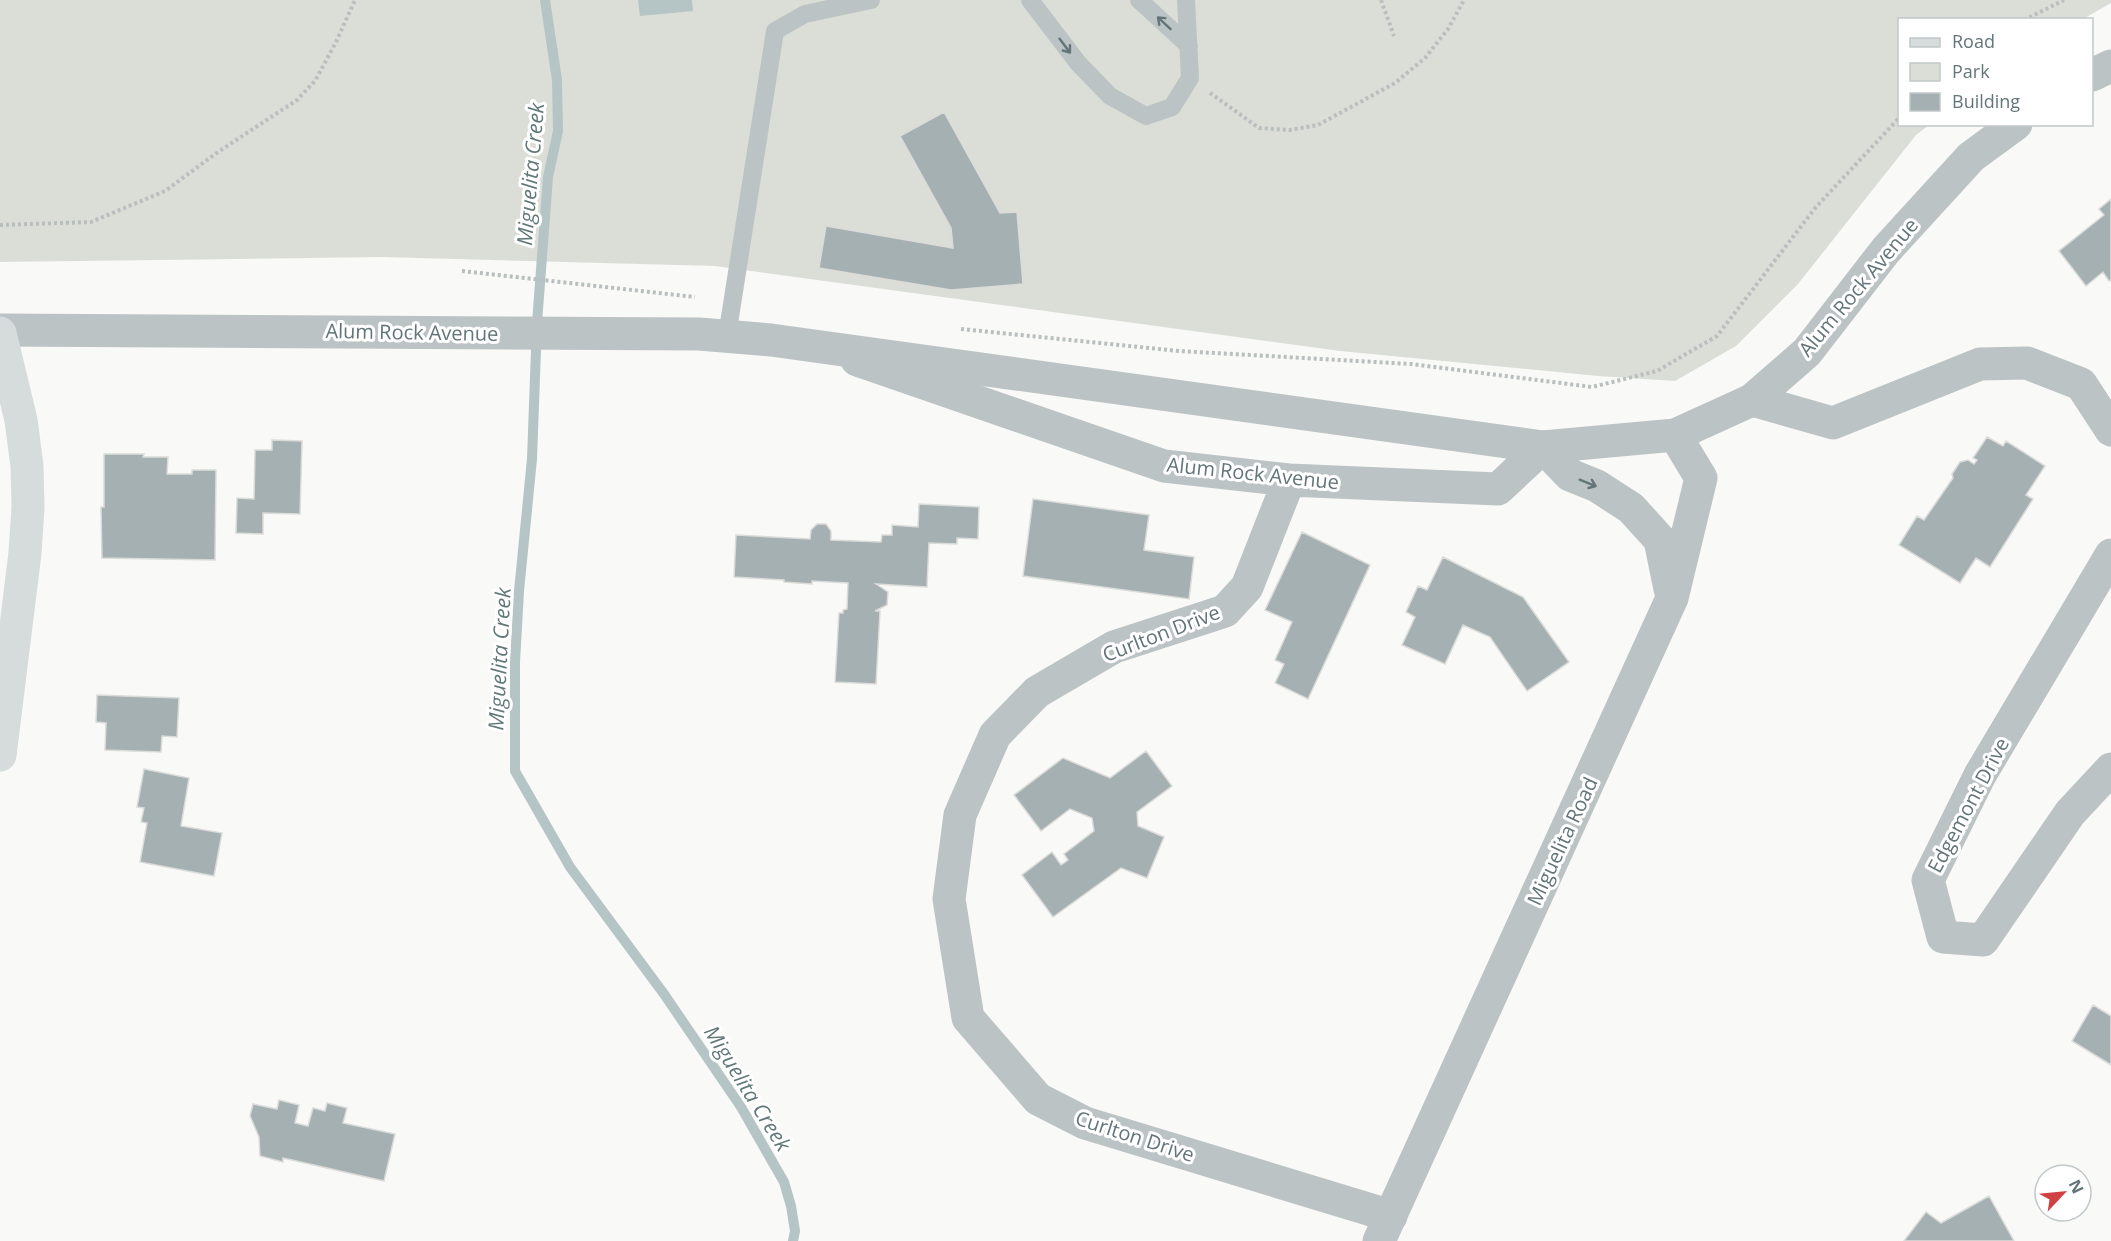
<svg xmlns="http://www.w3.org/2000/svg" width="2111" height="1241" viewBox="0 0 2111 1241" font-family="'Open Sans',sans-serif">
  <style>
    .green { fill: #dbded7 }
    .water { fill: #b5c4c4 }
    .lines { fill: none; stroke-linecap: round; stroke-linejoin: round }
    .stream { stroke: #b5c4c4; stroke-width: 10 }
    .building { fill: #a4b0b2; stroke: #dbdbd9; stroke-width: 1.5 }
    .path { stroke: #b9bebf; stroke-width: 4; stroke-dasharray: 3 3; stroke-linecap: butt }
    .service { stroke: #bcc3c4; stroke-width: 18 }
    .minor { stroke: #bcc3c4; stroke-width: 33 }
    .tertiary { stroke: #bcc3c4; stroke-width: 33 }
    .secondary { stroke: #d6dbdc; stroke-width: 33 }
    .oneway { stroke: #637579 }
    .labels { text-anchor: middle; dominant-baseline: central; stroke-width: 6; stroke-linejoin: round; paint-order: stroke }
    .street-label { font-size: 20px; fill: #637579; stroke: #fff }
    .water-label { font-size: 21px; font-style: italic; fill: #627878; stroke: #fff }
  </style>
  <rect width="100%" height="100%" fill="#f9f9f7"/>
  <path class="green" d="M0 0H2111V3L2083 19 1900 20V124L1929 125 1916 135 1798 284 1736 346 1675 381 1598 376 1340 351 715 266 381 257 0 262Z"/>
  <path class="water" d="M638 0H692L693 11 640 16Z"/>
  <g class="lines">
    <path class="stream" d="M545 0 557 80 558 131 548 177 537 323 532 459 519 591 515 662V771L570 867 664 994 741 1107 784 1182 791 1206 795 1231 793 1241"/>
  </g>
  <path class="building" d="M944 112 1000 213 1017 212 1023 284 951 290 819 268 826 226 953 248 951 228 900 136Z
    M2111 199V280L2109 281 2103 272 2086 286 2059 251 2104 215 2099 209Z
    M1987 437 2003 446 2006 441 2045 466 2026 495 2033 499 1990 567 1976 558 1960 583 1899 545 1917 516 1924 520 1953 478 1952 474 1960 462 1968 460 1974 464 1977 460 1973 458Z
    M272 440 302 441 300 514 263 513V534L236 533 237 498 254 499 255 450H272Z
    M104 454H144L143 457H168L167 474H192V470H216L215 560 102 558 101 507H104Z
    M1033 499 1149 515 1144 550 1194 557 1189 599 1023 576Z
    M919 504 979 507 978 539 957 538V544L929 543 927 587 876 584 888 592 887 605 875 611H880L876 684 835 682 839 613H843V610L847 609 848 583 812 581V584L784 582V580L734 577 736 535 810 539 811 530 817 524H826L831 531V540L881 542 882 535H892V525L918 527Z
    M1302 532 1370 565 1308 699 1275 683 1284 664 1275 660 1292 622 1265 610Z
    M1443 557 1523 597 1569 662 1527 691 1490 637 1463 625 1445 664 1402 645 1415 617 1406 612 1418 586 1427 590Z
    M97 695 179 698 177 737 162 736 161 752 105 750 106 723 96 722Z
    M1146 751 1172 786 1137 812 1138 826 1164 837 1147 878 1121 868 1053 917 1022 875 1052 852 1061 865 1068 860 1064 854 1094 831 1092 818 1070 809 1041 831 1014 795 1063 758 1110 778Z
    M144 769 189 778 181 826 222 833 214 876 140 862 147 823 141 822 144 808 137 807Z
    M2093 1005 2111 1016V1065L2072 1041Z
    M279 1100 299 1105 295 1123 308 1126 313 1108 325 1111 327 1103 347 1108 343 1123 395 1134 384 1181 283 1158V1162L260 1156 259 1137 250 1116 253 1104 277 1109Z
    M1989 1196 2014 1241H1904L1926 1212 1941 1223Z"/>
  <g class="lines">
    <path class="path" d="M1381 0 1394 36
      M2024 20 2064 0
      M1210 93 1259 128 1290 130 1318 125 1395 83 1425 58 1448 29 1464 0
      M0 225 91 222 165 191 218 152 297 100 315 81 336 42 355 0
      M462 271 695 297
      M961 329 1179 351 1411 364 1592 387 1657 371 1717 336 1816 207 1900 117"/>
    <path class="service" d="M1030 0 1078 63 1110 96 1146 116 1172 107 1190 78 1186 0
      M1139 0 1189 46
      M727 336 775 31 805 14 871 0"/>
    <path class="minor" d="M857 360 1164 466 1289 480 1498 489 1543 447
      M1752 400 1833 423 1980 364 2027 363 2081 384 2111 430
      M1289 480 1247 587 1225 611 1114 647 1037 692 995 735 960 815 949 899 968 1018 1038 1099 1085 1123 1391 1216
      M2111 555 1980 775 1928 880 1943 937 1983 940 2070 813 2111 769"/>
    <path class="tertiary" d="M2092 75 2111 66
      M0 330 699 334 771 340 1543 447 1675 435 1752 400 1807 352 1886 250 1971 157 2016 124
      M1543 447 1570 475 1597 486 1631 508 1660 540 1670 589
      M1379 1241 1672 598 1701 478 1675 435"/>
    <path class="secondary" d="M0 333 21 420 27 466 28 508 25 553 0 755"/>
  </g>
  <defs><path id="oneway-shaft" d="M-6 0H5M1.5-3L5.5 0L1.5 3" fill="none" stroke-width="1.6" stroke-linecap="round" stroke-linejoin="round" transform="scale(1.5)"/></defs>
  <g class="oneway">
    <use href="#oneway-shaft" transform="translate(1164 23) rotate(-137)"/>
    <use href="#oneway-shaft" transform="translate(1065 46) rotate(53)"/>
    <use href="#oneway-shaft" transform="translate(1588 483) rotate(22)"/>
  </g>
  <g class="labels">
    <g class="street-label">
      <text transform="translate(1858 287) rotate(-50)">Alum Rock Avenue</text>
      <text transform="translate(412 332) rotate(1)">Alum Rock Avenue</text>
      <text transform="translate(1253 473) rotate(6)">Alum Rock Avenue</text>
      <text transform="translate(1161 633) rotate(-21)">Curlton Drive</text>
      <text transform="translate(1968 805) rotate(-62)">Edgemont Drive</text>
      <text transform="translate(1562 841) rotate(-65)">Miguelita Road</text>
      <text transform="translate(1135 1136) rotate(18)">Curlton Drive</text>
    </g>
    <g class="water-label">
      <text transform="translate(530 174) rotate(-85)">Miguelita Creek</text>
      <text transform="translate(499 659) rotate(-87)">Miguelita Creek</text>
      <text transform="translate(748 1088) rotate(58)">Miguelita Creek</text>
    </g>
  </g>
  <rect x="1898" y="18" width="195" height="108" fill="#ffffff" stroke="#c1c8c9" stroke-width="1.5"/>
  <rect x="1910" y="38" width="30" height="9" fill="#d6dbdc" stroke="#c1c8c9" stroke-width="1.5"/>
  <text x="1952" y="48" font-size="18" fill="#637579">Road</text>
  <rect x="1910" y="63" width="30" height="18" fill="#dbded7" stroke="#c1c8c9" stroke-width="1.5"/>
  <text x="1952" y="78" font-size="18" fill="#637579">Park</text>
  <rect x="1910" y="93" width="30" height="18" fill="#a4b0b2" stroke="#c1c8c9" stroke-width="1.5"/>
  <text x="1952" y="108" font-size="18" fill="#637579">Building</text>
  <g transform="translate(2063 1193) rotate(64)"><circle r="28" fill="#ffffff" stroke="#c1c8c9" stroke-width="1.5"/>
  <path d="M0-4.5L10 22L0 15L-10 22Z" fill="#d04145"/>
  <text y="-9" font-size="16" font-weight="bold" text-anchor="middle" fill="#637579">N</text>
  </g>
</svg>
